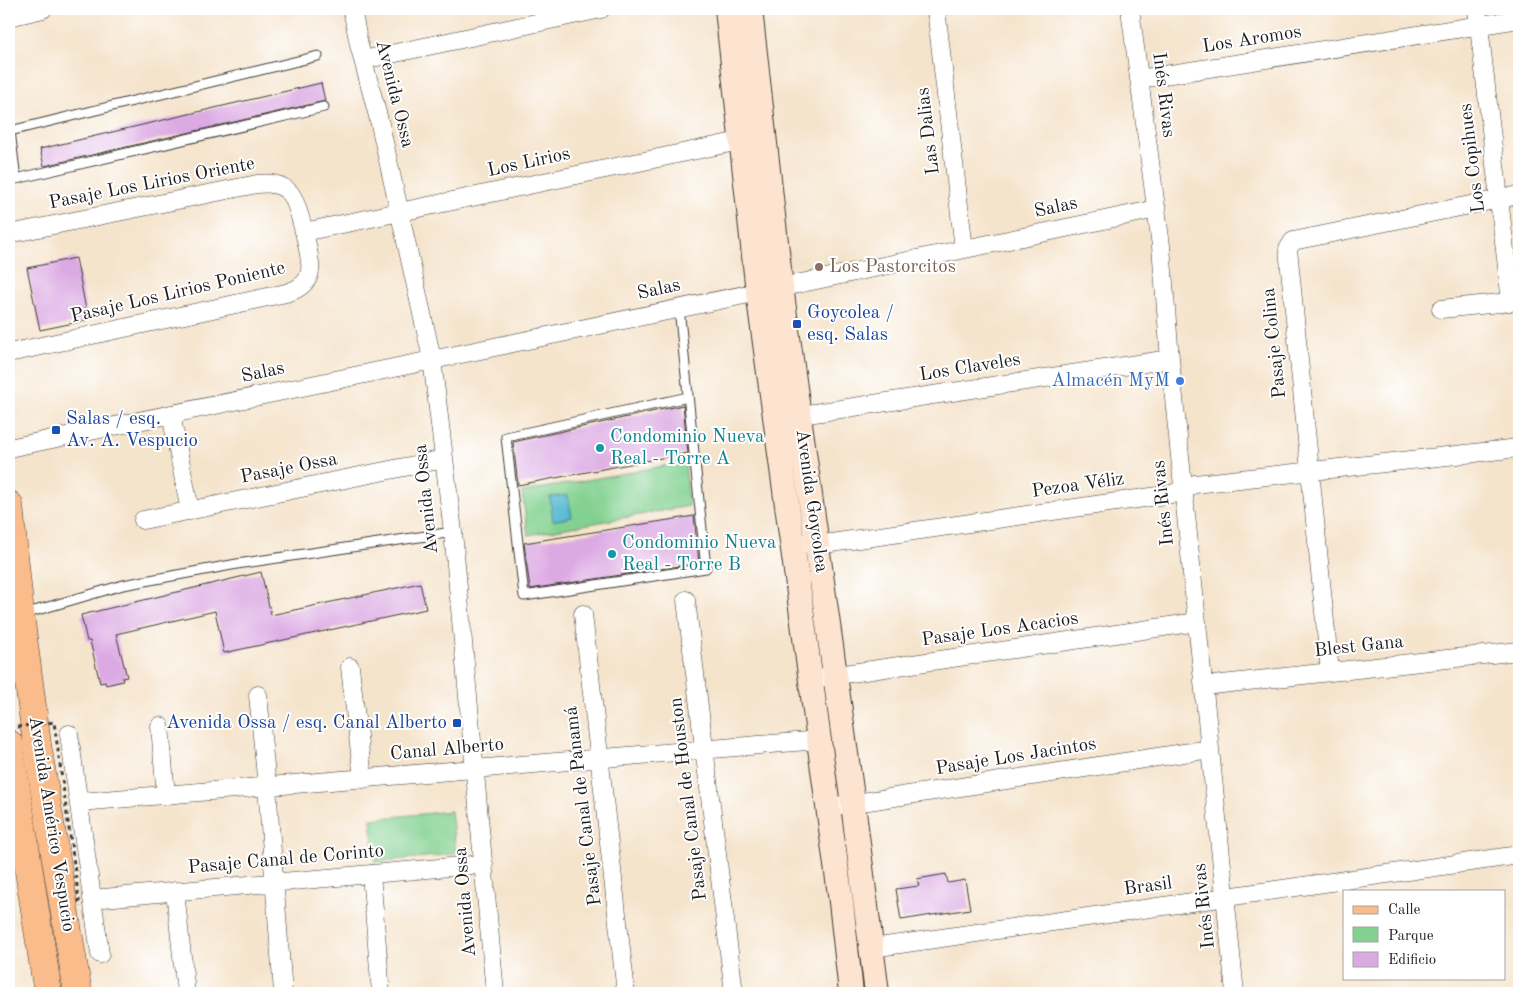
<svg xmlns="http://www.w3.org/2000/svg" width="1528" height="1002" viewBox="0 0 1528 1002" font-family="'Old Standard TT',serif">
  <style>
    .green { fill: #83d191; stroke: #507656 }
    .water { fill: #55b9d3; stroke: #386a78 }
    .building { fill: #dcaae3 }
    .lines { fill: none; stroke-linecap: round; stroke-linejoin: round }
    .lane-casing { stroke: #3d3a36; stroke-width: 11 }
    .street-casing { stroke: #3d3a36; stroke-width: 19 }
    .secondary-casing { stroke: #3d3a36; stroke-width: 26 }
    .primary-casing { stroke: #3d3a36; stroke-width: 29 }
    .highway-casing { stroke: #3d3a36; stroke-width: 29 }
    .lane { stroke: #fff; stroke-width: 9 }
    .street { stroke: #fff; stroke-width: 18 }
    .secondary { stroke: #fde4d0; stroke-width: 24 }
    .primary { stroke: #f9bc8a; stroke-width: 28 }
    .highway { stroke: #f9bc8a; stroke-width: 28 }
    .path-bridge { stroke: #3d3a36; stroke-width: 3; stroke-dasharray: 4 4; stroke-linecap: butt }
    .education-dot { fill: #8d6e63; stroke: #fff; stroke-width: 2 }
    .transit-dot { fill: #1a4fb4; stroke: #fff; stroke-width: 2 }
    .shop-dot { fill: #3f7fe0; stroke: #fff; stroke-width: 2 }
    .culture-dot { fill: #0f9aa8; stroke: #fff; stroke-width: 2 }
    .labels { text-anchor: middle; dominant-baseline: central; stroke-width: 4; stroke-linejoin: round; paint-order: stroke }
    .street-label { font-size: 19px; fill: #1c1c1c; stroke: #fff }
    .education-label { font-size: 19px; fill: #785e54; stroke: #fff; text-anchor: start }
    .transit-label { font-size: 19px; fill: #164399; stroke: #fff; text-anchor: start }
    .shop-label { font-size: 19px; fill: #366cbe; stroke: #fff; text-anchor: end }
    .culture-label { font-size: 19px; fill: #0d838f; stroke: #fff; text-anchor: start }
  </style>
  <rect width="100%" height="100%" fill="#fff"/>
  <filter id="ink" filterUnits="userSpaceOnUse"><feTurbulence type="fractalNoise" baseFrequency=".02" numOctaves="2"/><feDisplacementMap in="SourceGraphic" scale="10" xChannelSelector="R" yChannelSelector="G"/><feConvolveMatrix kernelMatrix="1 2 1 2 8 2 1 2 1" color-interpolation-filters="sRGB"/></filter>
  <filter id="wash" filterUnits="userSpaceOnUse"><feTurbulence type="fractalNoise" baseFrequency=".0096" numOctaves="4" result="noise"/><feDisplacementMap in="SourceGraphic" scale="20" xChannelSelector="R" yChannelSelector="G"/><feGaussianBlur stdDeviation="1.12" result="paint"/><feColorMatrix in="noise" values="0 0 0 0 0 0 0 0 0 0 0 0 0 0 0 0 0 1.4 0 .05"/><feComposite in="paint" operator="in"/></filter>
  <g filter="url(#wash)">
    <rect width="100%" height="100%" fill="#f5e4cc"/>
    <path class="green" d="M685 462 689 506 528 535 522 492Z
      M451 811 456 854 375 862 371 819Z"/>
    <path class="water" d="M568 495 572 517 553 521 550 497Z"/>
    <g id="blocks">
      <path class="building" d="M321 83 325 101 44 166 40 149Z
        M76 258 88 320 40 330 27 268Z
        M683 405 688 453 518 485 513 442Z
        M694 516 699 563 530 589 524 543Z
        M261 572 271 615 420 583 426 609 224 653 215 611 116 634 127 677 122 678 123 681 106 685 105 682 100 683 90 641H87L81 615Z
        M946 874 948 883 965 880 970 909 901 920 896 889 919 886 917 879Z"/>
    </g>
  </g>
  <g filter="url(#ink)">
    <use href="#blocks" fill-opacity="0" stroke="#3d3a36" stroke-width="1"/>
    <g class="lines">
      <defs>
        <path id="lane" d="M318 56 10 131 16 179 324 107
          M679 308 706 568 524 596 506 437 688 397
          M24 614 123 585 237 564 453 532"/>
        <path id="street" d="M352 9 359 45 380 124 432 359 453 532 495 993
          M936 9 964 249
          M1130 9 1161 246 1170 359 1235 993
          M1477 9 1511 302
          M9 17 43 9
          M363 60 601 9
          M1139 79 1519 19
          M304 232 754 138
          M9 234 257 184C269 183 281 183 290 193 298 202 312 259 310 271 310 274 309 276 308 278 303 287 295 290 286 293L9 353
          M1441 309 1519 301
          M171 414 190 511
          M788 417 1170 359
          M9 448 1157 209
          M143 520 444 459
          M804 543 817 545 1172 494 1195 484 1519 448
          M686 600 734 993
          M583 614 626 993
          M350 667 363 779
          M1330 672 1288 249 1293 241 1298 240 1519 195
          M824 677 1197 622
          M1204 686 1519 651
          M258 695 267 787 283 993
          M160 726 166 796
          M69 734 100 954
          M80 802 819 740
          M842 805 1210 749
          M371 874 381 993
          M175 891 186 993
          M92 899 484 864
          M872 948 1519 855"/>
        <path id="secondary" d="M727 9 758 292 841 902 851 993
          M750 9 781 287 853 804 877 993"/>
        <path id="primary" d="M9 505 20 615 37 744 78 993"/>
        <path id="highway" d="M9 744 48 993"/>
      </defs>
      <use href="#lane" class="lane-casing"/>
      <use href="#street" class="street-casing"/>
      <use href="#secondary" class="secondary-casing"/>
      <use href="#primary" class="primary-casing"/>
      <use href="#highway" class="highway-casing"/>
      <use href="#lane" class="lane"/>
      <use href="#street" class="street"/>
      <use href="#secondary" class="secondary"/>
      <use href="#primary" class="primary"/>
      <use href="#highway" class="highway"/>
      <path class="path-bridge" d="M9 728 54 722 80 907"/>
    </g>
  </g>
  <circle class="education-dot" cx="819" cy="267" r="5"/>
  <g class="transit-dot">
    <rect x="792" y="319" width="10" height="10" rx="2.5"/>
    <rect x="51" y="425" width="10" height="10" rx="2.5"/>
    <rect x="452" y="718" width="10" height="10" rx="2.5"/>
  </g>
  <circle class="shop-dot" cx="1180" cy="381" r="5"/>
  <g class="culture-dot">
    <circle cx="600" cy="448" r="5"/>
    <circle cx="612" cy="554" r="5"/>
  </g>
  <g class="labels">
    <g class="street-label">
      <text transform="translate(1252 40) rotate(-9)">Los Aromos</text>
      <text transform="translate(394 94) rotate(76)">Avenida Ossa</text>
      <text transform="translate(1163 95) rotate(83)">Inés Rivas</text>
      <text transform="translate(929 131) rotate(-97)">Las Dalias</text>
      <text transform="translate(1473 158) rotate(-97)">Los Copihues</text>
      <text transform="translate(529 163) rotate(-12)">Los Lirios</text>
      <text transform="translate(152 184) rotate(-11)">Pasaje Los Lirios Oriente</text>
      <text transform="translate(1056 208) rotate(-12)">Salas</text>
      <text transform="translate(659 290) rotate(-12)">Salas</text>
      <text transform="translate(178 293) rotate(-13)">Pasaje Los Lirios Poniente</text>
      <text transform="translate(1275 343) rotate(-96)">Pasaje Colina</text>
      <text transform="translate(970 368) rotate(-9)">Los Claveles</text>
      <text transform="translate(263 373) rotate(-12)">Salas</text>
      <text transform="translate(289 469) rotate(-11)">Pasaje Ossa</text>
      <text transform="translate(1078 486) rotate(-8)">Pezoa Véliz</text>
      <text transform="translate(427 499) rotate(-96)">Avenida Ossa</text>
      <text transform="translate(811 501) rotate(82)">Avenida Goycolea</text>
      <text transform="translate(1164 503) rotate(-96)">Inés Rivas</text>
      <text transform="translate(1000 630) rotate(-8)">Pasaje Los Acacios</text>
      <text transform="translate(1359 647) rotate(-6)">Blest Gana</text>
      <text transform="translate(447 750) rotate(-5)">Canal Alberto</text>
      <text transform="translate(1016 757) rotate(-9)">Pasaje Los Jacintos</text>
      <text transform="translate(689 799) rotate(-97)">Pasaje Canal de Houston</text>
      <text transform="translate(584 806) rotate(-97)">Pasaje Canal de Panamá</text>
      <text transform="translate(51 824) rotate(81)">Avenida Américo Vespucio</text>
      <text transform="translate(286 860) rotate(-5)">Pasaje Canal de Corinto</text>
      <text transform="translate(1148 887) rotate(-8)">Brasil</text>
      <text transform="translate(466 902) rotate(-95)">Avenida Ossa</text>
      <text transform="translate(1205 906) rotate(-96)">Inés Rivas</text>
    </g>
    <g class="education-label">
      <text x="829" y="267">Los Pastorcitos</text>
    </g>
    <g class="transit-label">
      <text x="807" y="313">Goycolea /<tspan x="807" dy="22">esq. Salas</tspan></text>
      <text x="66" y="419">Salas / esq.<tspan x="66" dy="22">Av. A. Vespucio</tspan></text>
      <text x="447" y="723" text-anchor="end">Avenida Ossa / esq. Canal Alberto</text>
    </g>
    <g class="shop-label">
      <text x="1170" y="381">Almacén MyM</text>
    </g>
    <g class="culture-label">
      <text x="610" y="437">Condominio Nueva<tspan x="610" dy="22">Real - Torre A</tspan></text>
      <text x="622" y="543">Condominio Nueva<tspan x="622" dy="22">Real - Torre B</tspan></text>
    </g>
  </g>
  <rect width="1528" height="1002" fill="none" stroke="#fff" stroke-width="30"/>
  <rect x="1343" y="890" width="162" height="90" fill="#ffffff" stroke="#a4a4a4"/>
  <rect x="1353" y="906" width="25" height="8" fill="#f9bc8a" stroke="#a4a4a4"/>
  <text x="1388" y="914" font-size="15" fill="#1c1c1c">Calle</text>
  <rect x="1353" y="927" width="25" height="15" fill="#83d191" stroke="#a4a4a4"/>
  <text x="1388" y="940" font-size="15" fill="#1c1c1c">Parque</text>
  <rect x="1353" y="952" width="25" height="15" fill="#dcaae3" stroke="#a4a4a4"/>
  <text x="1388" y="964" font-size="15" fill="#1c1c1c">Edificio</text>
</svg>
